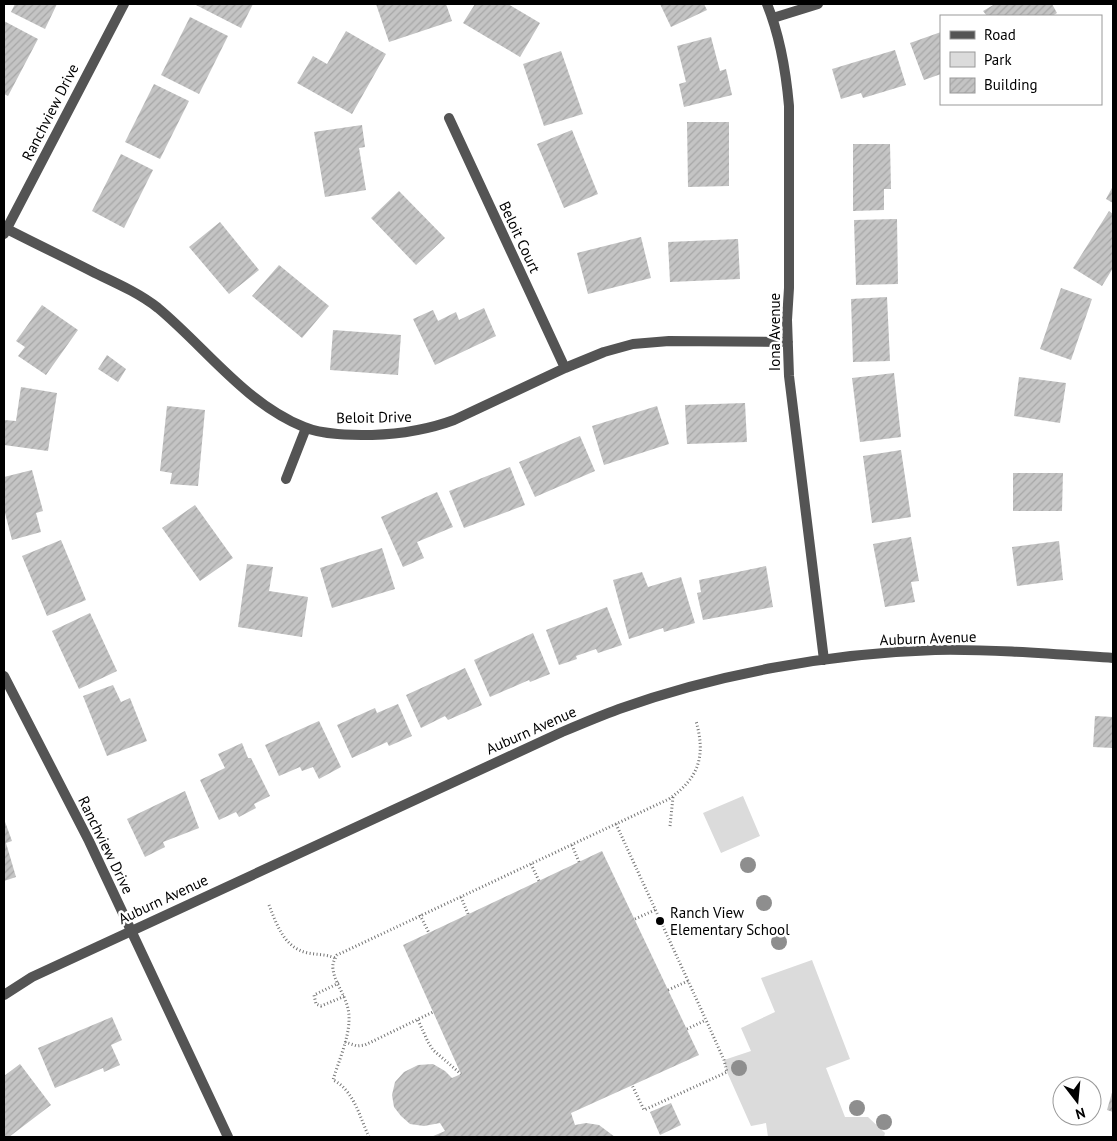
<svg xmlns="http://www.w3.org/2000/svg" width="1117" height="1141" viewBox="0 0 1117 1141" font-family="'PT Sans',sans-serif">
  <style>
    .park { fill: #dbdbdb }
    .building { fill: url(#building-hatch) }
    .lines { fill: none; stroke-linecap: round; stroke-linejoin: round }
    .path { stroke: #767676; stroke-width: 3; stroke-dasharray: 1 2.5; stroke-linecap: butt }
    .street { stroke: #545454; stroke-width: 10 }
    .tree { fill: #8e8e8e }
    .poi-dot { fill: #000; stroke: #fff; stroke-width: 2 }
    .labels { text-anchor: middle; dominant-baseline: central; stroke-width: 5; stroke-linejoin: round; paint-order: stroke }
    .street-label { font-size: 15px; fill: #000; stroke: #fff }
    .poi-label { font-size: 15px; fill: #000; stroke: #fff; text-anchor: start }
  </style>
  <defs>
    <pattern id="building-hatch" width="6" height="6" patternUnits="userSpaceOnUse" patternTransform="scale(1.25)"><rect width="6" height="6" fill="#c4c4c4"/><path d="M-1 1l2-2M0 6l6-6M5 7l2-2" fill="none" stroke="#a7a7a7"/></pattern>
  </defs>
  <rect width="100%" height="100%" fill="#fff"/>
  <path class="park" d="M743 796 760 836 721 853 703 813Z
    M812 960 850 1059 826 1068 845 1117H868L885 1133 884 1137H768L766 1123 751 1126 727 1072 724 1060 751 1051 741 1028 775 1012 761 978Z"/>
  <path class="building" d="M15 4H57L45 29 11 12Z
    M194 4H253L241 28Z
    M376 4H446L452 21 389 42Z
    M475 4H508L540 23 520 57 463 23Z
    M660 4H704L707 10 671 27Z
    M995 4H1052L1057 13 1052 16H987L983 11Z
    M190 17 228 36 199 94 161 75Z
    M4 21 38 39 8 96 4 94Z
    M346 31 386 54 352 114 297 83 313 56 327 64Z
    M941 32V74L924 80 910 43Z
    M711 37 720 71 726 69 732 95 684 107 679 84 686 82 677 46Z
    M895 50 906 85 863 98 861 93 841 99 832 69Z
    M561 51 583 114 544 126 523 64Z
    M154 84 189 101 160 159 125 142Z
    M687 122H729V186L688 187Z
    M362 125 365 147 359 148 366 190 325 197 314 132Z
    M572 130 598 194 564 208 537 144Z
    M853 144H890L891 189H884V210L853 211Z
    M121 154 153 170 124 228 92 211Z
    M1113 186V203L1106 199Z
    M399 191 445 238 416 265 371 218Z
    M1109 211 1113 214V268L1102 286 1073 268Z
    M897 219 898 284 856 285 854 220Z
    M220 222 259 270 229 294 189 247Z
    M641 237 651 278 588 294 577 253Z
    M738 239 740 279 670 282 668 242Z
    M279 265 329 306 302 338 252 296Z
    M1061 288 1092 299 1071 360 1040 349Z
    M887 297 890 361 853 362 851 299Z
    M42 305 78 330 46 375 18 356 25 347 16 341Z
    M484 308 496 336 435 365 413 319 433 310 438 321 456 312 459 320Z
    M333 330 401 335 398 375 330 370Z
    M107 355 126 369 118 382 98 369Z
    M894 373 901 437 860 442 852 378Z
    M1019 377 1066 383 1060 423 1014 416Z
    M21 387 57 393 48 451 4 445V420L16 421Z
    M745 403 747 442 687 444 685 405Z
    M167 406 205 410 198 486 170 484 172 473 160 471Z
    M657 406 669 444 604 465 592 426Z
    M580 436 595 471 535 497 519 462Z
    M901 450 911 517 872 523 863 456Z
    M510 467 525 505 464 528 449 491Z
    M32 470 43 511 36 513 41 532 12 540 4 509V477Z
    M1013 473H1063L1062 511H1013Z
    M437 492 453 527 417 542 424 558 403 567 381 517Z
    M195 505 233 558 200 581 162 528Z
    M911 537 919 581 911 582 915 602 885 607 873 544Z
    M61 540 86 600 47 616 22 556Z
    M1059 541 1063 580 1017 586 1012 547Z
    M382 548 395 589 332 608 320 568Z
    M247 564 273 567 269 591 308 597 302 637 238 627Z
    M766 566 773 607 703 620 697 593 701 592 699 580Z
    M642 572 648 587 681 577 695 623 664 632 663 628 629 639 613 580Z
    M607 607 622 645 598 653 596 649 576 656 577 659 559 665 546 630Z
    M90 613 117 671 79 689 52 631Z
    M533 633 550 674 530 682 529 680 490 697 474 660Z
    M465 668 482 705 448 720 445 716 421 728 406 695Z
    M113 685 121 702 130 698 147 741 107 756 83 696Z
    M398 704 412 736 389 746 387 742 352 758 337 725 375 708 377 713Z
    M1095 716 1113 717V748L1093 747Z
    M319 721 341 767 319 779 313 767 302 771 300 767 279 776 265 745Z
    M242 743 248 758H251L270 796 254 804 256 808 239 817 236 812 219 820 200 780 225 768 218 754Z
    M185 791 199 828 163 842 165 847 145 857 127 819Z
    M4 819 12 841 6 843 16 877 4 881Z
    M602 851 699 1055 571 1113 575 1125 586 1123 599 1125 615 1137H431L445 1131 440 1123 424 1126 410 1124 401 1116 394 1107 392 1095 395 1082 404 1072 418 1065 433 1064 445 1071 452 1078 461 1074 403 945Z
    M112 1017 122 1040 111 1045 120 1065 104 1072 103 1068 55 1088 38 1048Z
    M20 1064 51 1105 9 1137H4V1090L5 1089 4 1087V1076Z
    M1113 1089V1112L1107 1110Z
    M671 1103 681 1125 660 1135 650 1112Z"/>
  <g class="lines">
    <path class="path" d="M616 824 706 1020 724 1060 727 1072 644 1110 632 1085
      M670 826 673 797
      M572 845 579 862
      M531 864 539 881
      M461 897 468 914
      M269 905C277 925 284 948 308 953 317 955 326 954 335 958
      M420 915 429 933
      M635 919 655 910
      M339 983 314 995 316 1004 321 1006 345 996
      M668 990 688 981
      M418 1020 428 1042 433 1050 461 1074
      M687 1029 706 1020
      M345 1042 357 1046 365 1045 433 1012
      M369 1137C360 1118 354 1090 333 1080 338 1063 349 1038 349 1020 350 999 335 986 333 969 332 963 335 959 337 955L669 799C699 778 706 756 696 721"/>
    <path class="street" d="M767 4C780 36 786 72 789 106V288L787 320 789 376 824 660
      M773 18 818 4
      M449 118 565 368
      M7 229C36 244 66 258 95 273 116 283 139 293 158 308 206 348 245 403 304 427 323 435 352 435 372 435 401 434 427 430 454 420L565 368 604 352 633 344 669 341 788 342
      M4 234 124 4
      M286 479 306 428
      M4 676 89 841 228 1137
      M4 995 32 977 99 946 562 732C581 724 600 716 619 709 716 674 832 653 935 650 994 649 1054 654 1113 658"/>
  </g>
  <g class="tree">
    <circle cx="748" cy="865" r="8"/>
    <circle cx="764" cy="903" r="8"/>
    <circle cx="779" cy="942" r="8"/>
    <circle cx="739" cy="1068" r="8"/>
    <circle cx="857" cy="1108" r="8"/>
    <circle cx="884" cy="1122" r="8"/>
  </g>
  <circle class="poi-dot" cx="660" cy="921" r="5"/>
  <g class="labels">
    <g class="street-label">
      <text transform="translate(50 112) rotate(-63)">Ranchview Drive</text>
      <text transform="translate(520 237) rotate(65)">Beloit Court</text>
      <text transform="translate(774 332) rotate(-90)">Iona Avenue</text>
      <text transform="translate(374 417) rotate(-1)">Beloit Drive</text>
      <text transform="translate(928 638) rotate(-2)">Auburn Avenue</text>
      <text transform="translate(531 730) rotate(-24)">Auburn Avenue</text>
      <text transform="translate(106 845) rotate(64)">Ranchview Drive</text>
      <text transform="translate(163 899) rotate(-25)">Auburn Avenue</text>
    </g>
    <g class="poi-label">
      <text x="670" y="912">Ranch View<tspan x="670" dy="17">Elementary School</tspan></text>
    </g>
  </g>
  <rect width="1117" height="1141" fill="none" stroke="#000000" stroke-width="10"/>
  <rect x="940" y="15" width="162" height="90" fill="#ffffff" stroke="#999999"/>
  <rect x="950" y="31" width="25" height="8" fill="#545454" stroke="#999999"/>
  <text x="984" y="40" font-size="15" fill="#000000">Road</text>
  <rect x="950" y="52" width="25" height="15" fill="#dbdbdb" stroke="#999999"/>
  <text x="984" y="65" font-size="15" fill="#000000">Park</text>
  <rect x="950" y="78" width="25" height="15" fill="url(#building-hatch)" stroke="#999999"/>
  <text x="984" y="90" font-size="15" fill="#000000">Building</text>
  <g transform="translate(1077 1101) rotate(164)"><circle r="24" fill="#ffffff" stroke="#999999"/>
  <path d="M0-4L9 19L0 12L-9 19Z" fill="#000000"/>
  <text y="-8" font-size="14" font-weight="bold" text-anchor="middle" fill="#000000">N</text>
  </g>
</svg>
